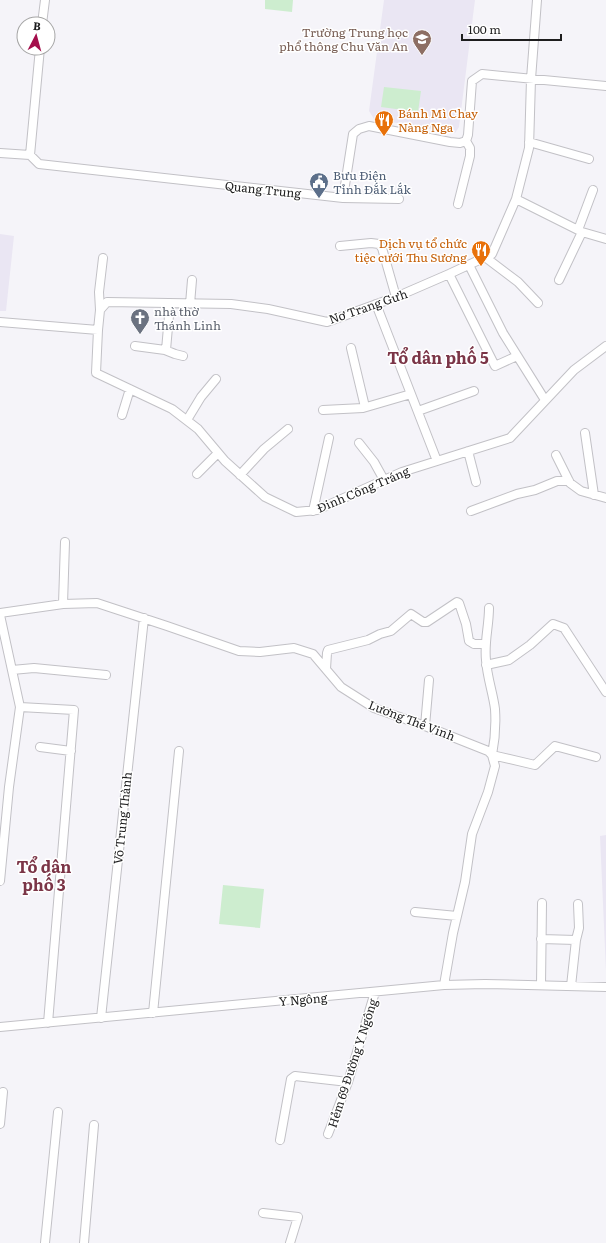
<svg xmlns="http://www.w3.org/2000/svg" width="606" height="1243" viewBox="0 0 606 1243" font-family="Literata,serif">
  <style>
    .built { fill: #eae6f3 }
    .grass { fill: #cdedcf }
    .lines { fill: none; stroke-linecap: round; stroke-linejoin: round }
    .minor-casing { stroke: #c2c1c6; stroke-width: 10 }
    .minor { stroke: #fff; stroke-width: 8 }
    .labels { text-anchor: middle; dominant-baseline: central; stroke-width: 3; stroke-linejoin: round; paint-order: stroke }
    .education-label { font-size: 12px; fill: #785e54; stroke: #fff; text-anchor: end }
    .food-label { font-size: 12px; fill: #c56008; stroke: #fff; text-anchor: start }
    .service-label { font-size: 12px; fill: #4e5e75; stroke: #fff; text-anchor: start }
    .street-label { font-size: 12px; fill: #1d1d1e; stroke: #fff }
    .worship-label { font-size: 12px; fill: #5b616d; stroke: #fff; text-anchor: start }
    .district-label { font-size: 16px; font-weight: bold; fill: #7b3547; stroke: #fff }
  </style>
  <rect width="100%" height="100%" fill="#f5f4f9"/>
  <path class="built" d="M384 0H475L459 127 455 133 374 119 369 111Z
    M0 234 14 236 6 311H0Z
    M606 835V971L600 836Z"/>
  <path class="grass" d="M265 0H293L292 12 265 9Z
    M384 87 421 91 418 112 381 107Z
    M223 885 264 889 260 928 219 924Z"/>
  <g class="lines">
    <defs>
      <path id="minor" d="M42 24 45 0
        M529 142 589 159
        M0 153 30 155 39 164 343 198 353 134 359 129 369 126 450 142 460 143 466 141 468 135 472 81 482 74 606 86
        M30 155 40 48
        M343 198 399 199
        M516 199 582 232 606 239
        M458 204 470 156V148L466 141
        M578 230 593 190
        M340 246 371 243 379 244 382 248 396 297
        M485 257 518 282 538 303
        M469 265 503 333 545 400
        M449 274 495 366 517 356
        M559 280 582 232
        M190 304 192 280
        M376 304 437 461
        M100 310 99 292 103 258
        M0 322 98 330 100 310 107 302 231 304 268 309 327 322 396 297 449 274 492 254 516 199 529 148 531 79 537 0
        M98 330 96 373 172 409 198 429 225 461 265 497 296 512 317 510 402 472 510 438 574 370 606 346
        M135 346 165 350 175 354 183 356
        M351 348 365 407
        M166 350 170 304
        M323 410 363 408 411 394
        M418 411 474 391
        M122 415 130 389
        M187 420 201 397 216 379
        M585 433 594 495
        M359 443 374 462 384 480
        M468 451 476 482
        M556 455 570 483 581 491 606 498
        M197 474 218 453
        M240 475 264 449 288 429
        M313 511 329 438
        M471 511 517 494 535 490 557 481H569
        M63 604 65 542
        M489 608C489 626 484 642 486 660 487 677 493 693 495 709 496 724 495 740 492 755L535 765 555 746 596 757
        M0 613 63 604 97 603 167 626 239 651 260 652 294 648 313 654 341 687 374 708 425 726 488 751 492 755 495 766 488 792 472 834 465 882 453 933 444 985
        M0 615 20 707 9 787 0 881
        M486 665 509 660 530 645 553 624 564 628 606 692
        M326 669 327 653 328 650 368 640 380 634 391 631 411 614 423 622H427L457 602 459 603 466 624 469 641 474 644H485
        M12 670 34 668 106 675
        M20 707 74 710 48 1023
        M425 726 429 680
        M40 747 71 751
        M415 912 457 916
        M541 939 576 940 571 986
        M576 940 579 928 578 904
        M541 985 542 903
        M153 1013 179 751
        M101 1018 144 618
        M0 1027 444 985 485 984 606 987
        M0 1124 3 1092
        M328 1134 348 1082 375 992
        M280 1140 291 1079 295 1076 348 1082
        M263 1213 298 1217 290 1243
        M45 1243 58 1112
        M84 1243 94 1125"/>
    </defs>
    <use href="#minor" class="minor-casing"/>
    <use href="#minor" class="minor"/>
  </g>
  <defs>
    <symbol id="school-pin" viewBox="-11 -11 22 30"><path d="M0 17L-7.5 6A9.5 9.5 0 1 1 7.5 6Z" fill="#8d6e63" stroke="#fff"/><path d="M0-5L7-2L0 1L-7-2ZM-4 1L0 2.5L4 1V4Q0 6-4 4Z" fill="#fff"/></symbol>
    <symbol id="restaurant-pin" viewBox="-11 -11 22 30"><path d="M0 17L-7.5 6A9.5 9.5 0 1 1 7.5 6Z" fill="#e8710a" stroke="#fff"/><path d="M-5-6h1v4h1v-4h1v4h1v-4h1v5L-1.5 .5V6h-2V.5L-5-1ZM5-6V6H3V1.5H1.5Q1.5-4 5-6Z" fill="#fff"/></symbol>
    <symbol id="civic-pin" viewBox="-11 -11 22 30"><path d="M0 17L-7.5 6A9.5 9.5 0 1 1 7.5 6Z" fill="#5c6f8a" stroke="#fff"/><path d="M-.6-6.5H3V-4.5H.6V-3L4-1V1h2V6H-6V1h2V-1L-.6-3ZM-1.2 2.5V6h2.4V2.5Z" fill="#fff"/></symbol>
    <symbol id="church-pin" viewBox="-11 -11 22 30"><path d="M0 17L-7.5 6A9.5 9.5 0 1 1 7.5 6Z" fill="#6b7280" stroke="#fff"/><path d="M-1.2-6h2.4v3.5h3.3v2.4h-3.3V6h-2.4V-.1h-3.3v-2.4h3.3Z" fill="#fff"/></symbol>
  </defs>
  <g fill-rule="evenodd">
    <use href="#school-pin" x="411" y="28" width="22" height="30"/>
    <use href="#restaurant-pin" x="373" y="109" width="22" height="30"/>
    <use href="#civic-pin" x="308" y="171" width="22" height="30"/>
    <use href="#restaurant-pin" x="470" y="239" width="22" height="30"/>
    <use href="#church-pin" x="129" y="307" width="22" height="30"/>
  </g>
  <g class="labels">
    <g class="education-label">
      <text x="408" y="32">Trường Trung học<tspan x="408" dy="14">phổ thông Chu Văn An</tspan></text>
    </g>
    <g class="food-label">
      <text x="398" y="113">Bánh Mì Chay<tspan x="398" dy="14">Nàng Nga</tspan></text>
      <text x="467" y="243" text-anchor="end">Dịch vụ tổ chức<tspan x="467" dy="14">tiệc cưới Thu Sương</tspan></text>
    </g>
    <g class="service-label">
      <text x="333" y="175">Bưu Điện<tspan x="333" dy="14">Tỉnh Đắk Lắk</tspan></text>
    </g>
    <g class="street-label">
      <text transform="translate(263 189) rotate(6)">Quang Trung</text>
      <text transform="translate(368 306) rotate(-19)">Nơ Trang Gưh</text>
      <text transform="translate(363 489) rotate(-23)">Đinh Công Tráng</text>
      <text transform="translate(412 720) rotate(21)">Lương Thế Vinh</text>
      <text transform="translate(122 818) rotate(-84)">Võ Trung Thành</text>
      <text transform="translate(303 999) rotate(-5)">Y Ngông</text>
      <text transform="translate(352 1063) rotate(-72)">Hẻm 69 Đường Y Ngông</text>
    </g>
    <g class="worship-label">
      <text x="154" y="311">nhà thờ<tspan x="154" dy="14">Thánh Linh</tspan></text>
    </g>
    <g class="district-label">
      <text x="438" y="357">Tổ dân phố 5</text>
      <text x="44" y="866">Tổ dân<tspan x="44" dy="18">phố 3</tspan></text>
    </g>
  </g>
  <g transform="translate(36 36) rotate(6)"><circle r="19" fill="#ffffff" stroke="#a5a5a5"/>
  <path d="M0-3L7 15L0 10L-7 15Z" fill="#a40e4b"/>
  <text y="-6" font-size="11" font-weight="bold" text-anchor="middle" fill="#1d1d1e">B</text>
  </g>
  <path d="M462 34v6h99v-6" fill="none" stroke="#1d1d1e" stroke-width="2"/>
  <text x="468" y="34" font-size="12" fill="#1d1d1e" stroke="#ffffff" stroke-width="3" paint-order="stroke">100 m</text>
</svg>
